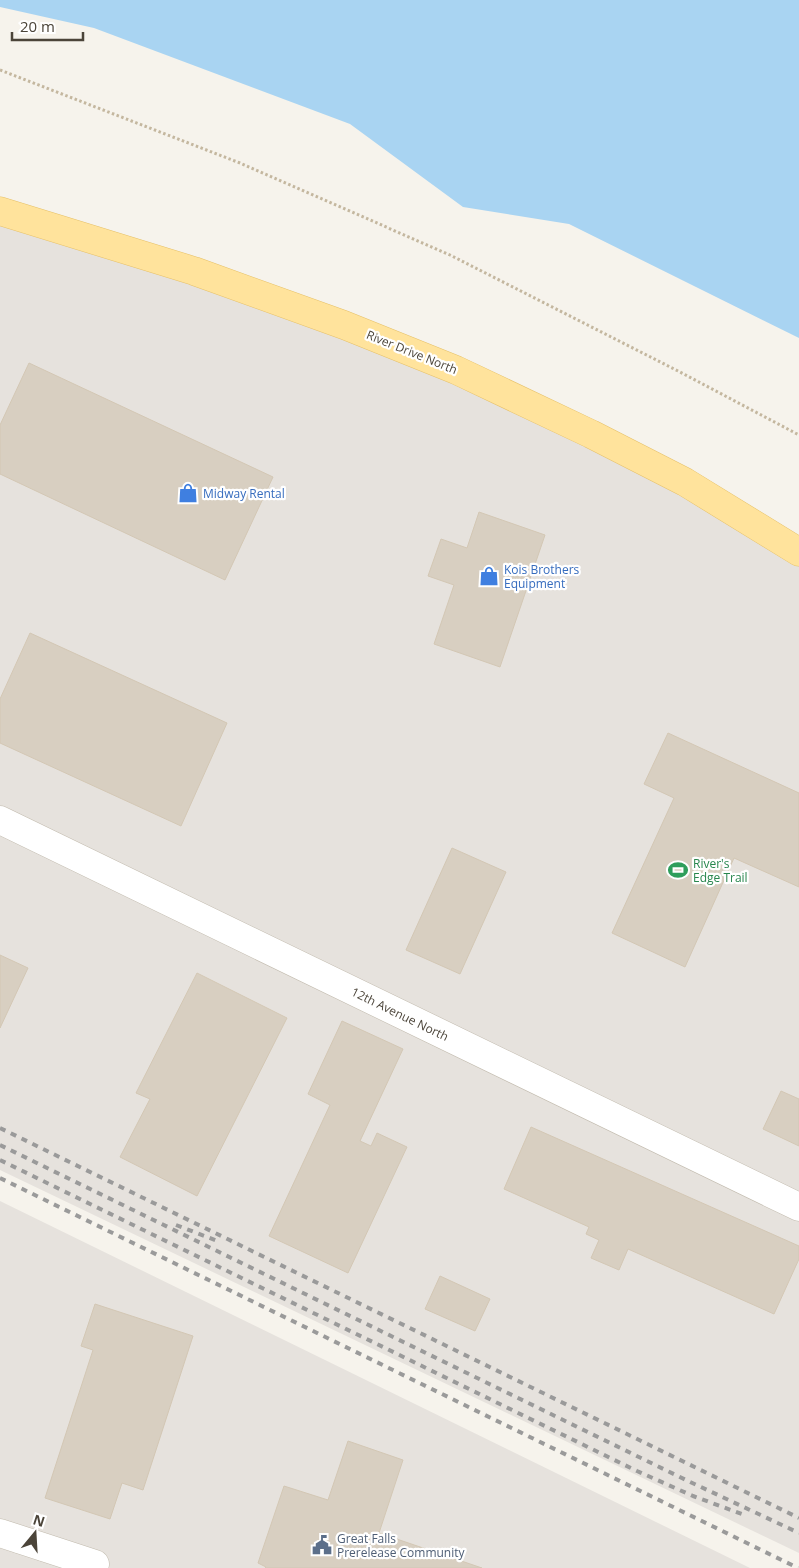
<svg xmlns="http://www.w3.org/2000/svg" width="799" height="1568" viewBox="0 0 799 1568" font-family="'Open Sans',sans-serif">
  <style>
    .industrial { fill: #e6e2dd }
    .water { fill: #a9d4f2 }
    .building { fill: #d8cfc1; stroke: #d3c7b4 }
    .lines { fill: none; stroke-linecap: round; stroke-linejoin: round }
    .street-casing { stroke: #c2bbae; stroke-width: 29 }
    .primary-casing { stroke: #e6c16a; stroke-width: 29 }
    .path { stroke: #c4b79f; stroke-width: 3; stroke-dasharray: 2.5 2.5; stroke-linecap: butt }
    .street { stroke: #fff; stroke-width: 28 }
    .primary { stroke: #ffe39c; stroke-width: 28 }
    .rail { stroke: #9a9a9a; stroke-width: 4; stroke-dasharray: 6 6; stroke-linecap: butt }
    .labels { text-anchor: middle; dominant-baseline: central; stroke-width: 4.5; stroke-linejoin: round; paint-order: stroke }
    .street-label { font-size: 12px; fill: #4b4439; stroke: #fff }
    .shop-label { font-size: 12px; fill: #366cbe; stroke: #fff; text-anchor: start }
    .leisure-label { font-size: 12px; fill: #27864d; stroke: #fff; text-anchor: start }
    .service-label { font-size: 12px; fill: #4e5e75; stroke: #fff; text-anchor: start }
  </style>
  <rect width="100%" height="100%" fill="#f6f3ec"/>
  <path class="industrial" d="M0 211 456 370 799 552V1553L0 1170Z
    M0 1201 750 1568H0Z"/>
  <path class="water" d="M0 0H799V338L569 224 463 207 350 124 94 28 0 7Z"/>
  <path class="building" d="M29 363 273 477 225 580 0 474V425Z
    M479 512 545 535 500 667 434 644 454 585 428 576 441 539 467 548Z
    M30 633 227 723 181 826 0 743V699Z
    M668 733 799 793V887L734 858 685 967 612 933 674 798 644 784Z
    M452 848 506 872 460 974 406 950Z
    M0 955 28 968 0 1028Z
    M197 973 287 1018 197 1196 120 1157 150 1099 136 1093Z
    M342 1021 403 1049 360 1141 371 1146 377 1133 407 1147 348 1273 269 1236 330 1105 308 1094Z
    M781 1091 799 1099V1146L763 1129Z
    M531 1127 799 1246V1259L774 1314 628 1249 619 1270 591 1258 599 1240 586 1234 589 1227 504 1189Z
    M440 1276 490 1299 475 1331 425 1309Z
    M95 1304 193 1336 143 1490 122 1483 110 1519 45 1498 93 1350 81 1346Z
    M348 1441 403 1460 379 1533 482 1568H265L266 1567 258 1563 284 1486 328 1500Z"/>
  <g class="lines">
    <defs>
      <path id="street" d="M0 820 799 1207
        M0 1533 95 1564"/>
      <path id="primary" d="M0 211 194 271 344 325 456 370 591 434 685 482 799 552"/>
    </defs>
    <use href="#street" class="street-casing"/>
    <use href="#primary" class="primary-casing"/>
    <path class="path" d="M0 70 240 163 450 255 680 372 799 435"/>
    <use href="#street" class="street"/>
    <use href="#primary" class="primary"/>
    <path class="rail" d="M0 1128 799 1518
      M0 1145 686 1480 799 1533
      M0 1160 637 1471 693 1496 747 1516
      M0 1178 798 1568
      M176 1225 220 1242"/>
  </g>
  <defs>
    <symbol id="shop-bare" viewBox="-9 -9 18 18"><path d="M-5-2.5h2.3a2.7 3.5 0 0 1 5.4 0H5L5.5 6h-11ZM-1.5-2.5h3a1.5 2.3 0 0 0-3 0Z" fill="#3f7fe0" stroke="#fff" stroke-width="2.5" paint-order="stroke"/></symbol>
    <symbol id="stadium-bare" viewBox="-9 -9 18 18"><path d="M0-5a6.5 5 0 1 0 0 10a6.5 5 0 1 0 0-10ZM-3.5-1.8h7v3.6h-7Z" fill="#2e9e5b" stroke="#fff" stroke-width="2.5" paint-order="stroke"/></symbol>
    <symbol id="civic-bare" viewBox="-9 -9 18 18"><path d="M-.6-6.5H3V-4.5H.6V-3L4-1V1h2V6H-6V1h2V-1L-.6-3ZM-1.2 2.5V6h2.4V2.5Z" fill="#5c6f8a" stroke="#fff" stroke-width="2.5" paint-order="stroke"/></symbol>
  </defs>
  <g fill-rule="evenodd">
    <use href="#shop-bare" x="174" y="479" width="28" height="28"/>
    <use href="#shop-bare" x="475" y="562" width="28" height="28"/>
    <use href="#stadium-bare" x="664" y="856" width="28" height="28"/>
    <use href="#civic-bare" x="308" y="1531" width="28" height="28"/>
  </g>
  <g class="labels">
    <g class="street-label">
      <text transform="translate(412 352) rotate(22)">River Drive North</text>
      <text transform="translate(400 1014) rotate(26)">12th Avenue North</text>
    </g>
    <g class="shop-label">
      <text x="203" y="493">Midway Rental</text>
      <text x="504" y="569">Kois Brothers<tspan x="504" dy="14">Equipment</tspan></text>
    </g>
    <g class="leisure-label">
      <text x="693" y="863">River's<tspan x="693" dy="14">Edge Trail</tspan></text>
    </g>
    <g class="service-label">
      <text x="337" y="1538">Great Falls<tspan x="337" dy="14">Prerelease Community</tspan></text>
    </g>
  </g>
  <g transform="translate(35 1533) rotate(18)" stroke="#ffffff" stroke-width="4" paint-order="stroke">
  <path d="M0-4L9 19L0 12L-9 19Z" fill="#4b4439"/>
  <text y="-8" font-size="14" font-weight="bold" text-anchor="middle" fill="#4b4439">N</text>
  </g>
  <path d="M12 32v8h71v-8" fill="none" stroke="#4b4439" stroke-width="2.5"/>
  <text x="20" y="32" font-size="15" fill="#4b4439" stroke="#ffffff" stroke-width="4" paint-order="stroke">20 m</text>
</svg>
